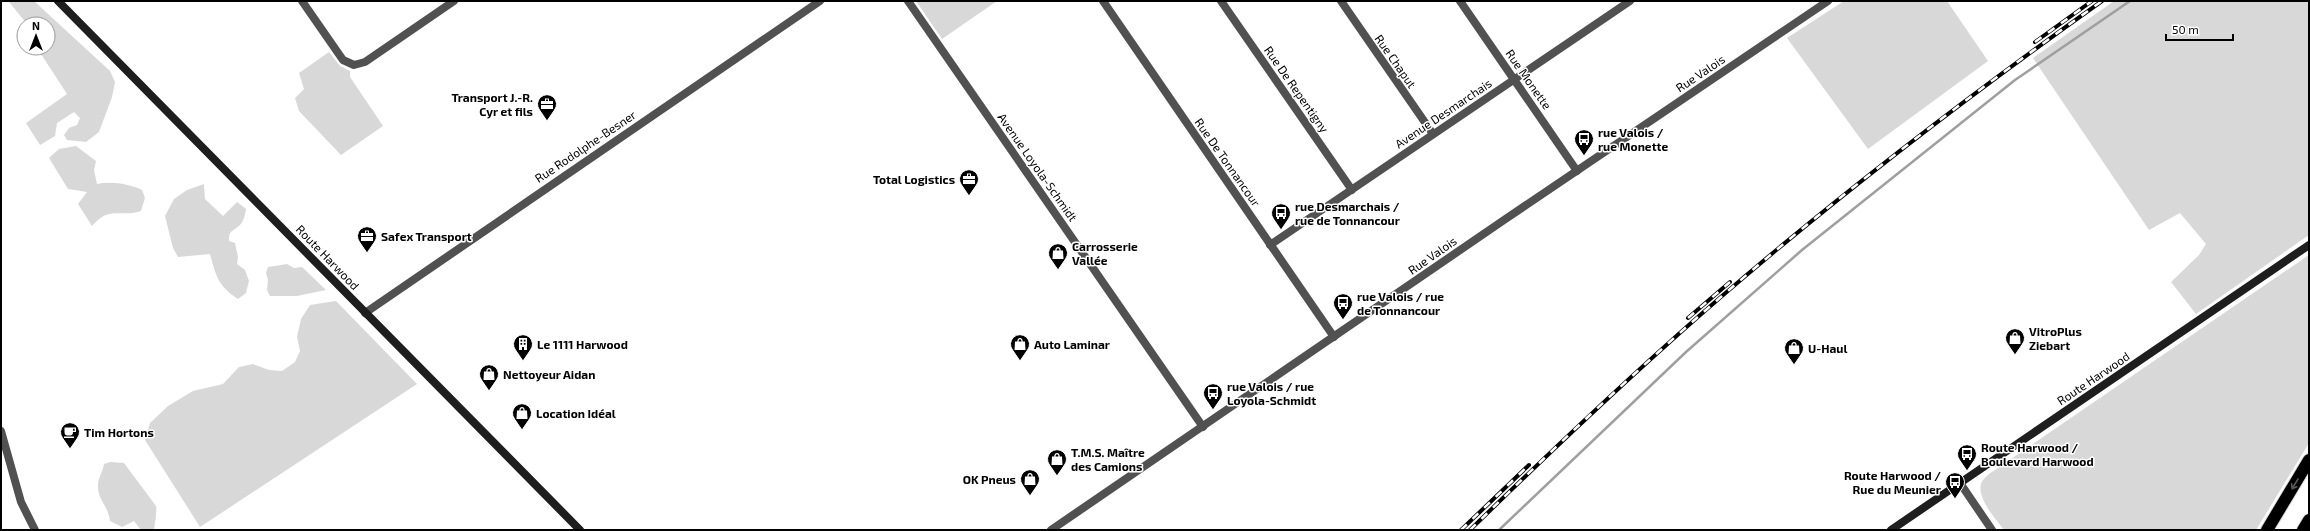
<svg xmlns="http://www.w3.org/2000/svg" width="2310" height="531" viewBox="0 0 2310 531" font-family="'Exo 2',sans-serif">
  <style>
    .green { fill: #d8d8d8 }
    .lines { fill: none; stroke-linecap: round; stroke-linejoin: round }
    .stream { stroke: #9f9f9f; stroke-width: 2.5 }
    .motorway-casing { stroke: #dbdbdb; stroke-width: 14 }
    .minor { stroke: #515151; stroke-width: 8 }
    .tertiary { stroke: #515151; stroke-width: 8 }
    .secondary { stroke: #1e1e1e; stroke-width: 8 }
    .motorway { stroke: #000; stroke-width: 12 }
    .rail-casing { stroke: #000; stroke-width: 4 }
    .rail { stroke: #fff; stroke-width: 2.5; stroke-dasharray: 8; stroke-linecap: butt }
    .oneway { stroke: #595959 }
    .labels { text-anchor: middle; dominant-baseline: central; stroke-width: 3; stroke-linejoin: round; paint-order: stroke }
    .street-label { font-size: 12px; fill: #000; stroke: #fff }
    .poi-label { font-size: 12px; font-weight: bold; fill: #000; stroke: #fff; text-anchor: start }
  </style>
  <rect width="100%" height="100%" fill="#fff"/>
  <path class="green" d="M10 1H34L110 71 115 82 112 97 99 132 86 142 67 140 64 135 69 128 77 125 80 118 74 112 57 123 55 136 40 145 26 123 67 94 43 57 35 48H48V24H27L9 2Z
    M916 1H997L942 39Z
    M1844 1H1947L1988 61 1868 149 1787 38Z
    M2114 1H2309V235L2196 314 2171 282 2199 255 2206 244 2180 213 2149 230 2033 58Z
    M329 52 340 66 350 71V77L383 126 341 155 299 111 295 98 304 89 299 73Z
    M76 146 96 161 94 170 97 184C112 181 129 184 142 190L145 198 141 211C119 218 110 205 92 226L78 204 87 192 68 189 49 158 59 149Z
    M204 184 205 199 223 216 237 202 246 209C245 214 244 221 240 225 234 231 228 230 229 241L235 243 238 257 237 264 245 270 249 281 246 293 238 299C218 286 216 276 210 254L178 257 173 248 165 216 174 199 187 190Z
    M2309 255V443L2256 530H2004C1996 519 1977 499 1981 484 1982 480 1986 477 1989 474Z
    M287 264 294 268 302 267 326 290 297 296H270L267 290 268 280 266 273 268 267Z
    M336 301 417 384 200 527 145 440 150 423 168 406 193 391 223 384 239 367 253 364 269 370 282 371 295 362 300 351 297 337 301 319 310 305Z
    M110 462 124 463 156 506C157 514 155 522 154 530H141L134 521 122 527 110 521C108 505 97 499 98 485 98 478 103 471 104 464Z"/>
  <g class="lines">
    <path class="stream" d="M1499 530 1686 352 1802 250 2015 80 2130 1"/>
    <defs>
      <path id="motorway" d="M2267 530 2309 460
        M2303 530 2309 520"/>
    </defs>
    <use href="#motorway" class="motorway-casing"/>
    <path class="minor" d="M302 1 343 60 354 65 365 62 454 1
      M908 1 1203 427
      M1103 1 1334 337
      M1221 1 1352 190
      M1341 1 1433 134
      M1460 1 1577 171
      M1270 245 1630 1
      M365 313 820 1
      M1960 483 1992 530"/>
    <path class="tertiary" d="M1 431 21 502 35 530
      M1051 530 1504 220 1828 1"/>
    <path class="secondary" d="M58 1 580 530
      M1891 530 2309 245"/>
    <use href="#motorway" class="motorway"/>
    <defs>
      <path id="rail" d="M2035 42 2092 1
        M1688 318 1730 282
        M1461 530 1529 465
        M1470 530C1552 450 1635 371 1722 296 1844 191 1971 94 2102 1"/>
    </defs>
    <use href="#rail" class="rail-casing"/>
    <use href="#rail" class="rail"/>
  </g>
  <defs><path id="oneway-shaft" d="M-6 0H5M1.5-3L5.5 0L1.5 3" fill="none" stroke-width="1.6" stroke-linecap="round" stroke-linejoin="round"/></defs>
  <use class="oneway" href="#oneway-shaft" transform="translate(2295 484) rotate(121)"/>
  <defs>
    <symbol id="office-pin" viewBox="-11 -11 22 30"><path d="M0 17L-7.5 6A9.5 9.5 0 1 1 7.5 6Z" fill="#000" stroke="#fff"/><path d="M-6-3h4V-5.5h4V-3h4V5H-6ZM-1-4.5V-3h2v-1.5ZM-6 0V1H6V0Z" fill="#fff"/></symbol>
    <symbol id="bus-pin" viewBox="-11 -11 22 30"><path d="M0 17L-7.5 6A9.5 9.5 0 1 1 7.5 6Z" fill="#000" stroke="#fff"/><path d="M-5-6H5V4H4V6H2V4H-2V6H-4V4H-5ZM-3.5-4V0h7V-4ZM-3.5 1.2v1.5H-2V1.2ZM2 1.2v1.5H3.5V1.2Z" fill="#fff"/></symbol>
    <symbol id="shop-pin" viewBox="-11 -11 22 30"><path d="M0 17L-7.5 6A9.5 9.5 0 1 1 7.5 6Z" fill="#000" stroke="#fff"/><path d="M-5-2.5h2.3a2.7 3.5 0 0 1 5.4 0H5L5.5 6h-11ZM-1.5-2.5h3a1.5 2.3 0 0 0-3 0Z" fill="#fff"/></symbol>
    <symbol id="building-pin" viewBox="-11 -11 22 30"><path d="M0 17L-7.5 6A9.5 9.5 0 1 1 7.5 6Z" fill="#000" stroke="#fff"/><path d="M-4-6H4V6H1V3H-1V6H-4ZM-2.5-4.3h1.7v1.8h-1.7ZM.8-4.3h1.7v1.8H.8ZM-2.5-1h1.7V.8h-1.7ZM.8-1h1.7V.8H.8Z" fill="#fff"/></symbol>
    <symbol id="cafe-pin" viewBox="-11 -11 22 30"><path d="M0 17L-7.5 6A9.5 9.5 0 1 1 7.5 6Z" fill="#000" stroke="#fff"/><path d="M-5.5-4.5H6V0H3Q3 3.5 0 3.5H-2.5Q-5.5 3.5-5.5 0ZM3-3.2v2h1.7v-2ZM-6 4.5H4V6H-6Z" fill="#fff"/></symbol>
  </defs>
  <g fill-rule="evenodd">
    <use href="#office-pin" x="536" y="93" width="22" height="30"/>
    <use href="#bus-pin" x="1573" y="128" width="22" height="30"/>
    <use href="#office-pin" x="958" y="168" width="22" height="30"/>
    <use href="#bus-pin" x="1270" y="202" width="22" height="30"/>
    <use href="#office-pin" x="356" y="225" width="22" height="30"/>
    <use href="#shop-pin" x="1047" y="242" width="22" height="30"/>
    <use href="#bus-pin" x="1332" y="292" width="22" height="30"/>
    <use href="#shop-pin" x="2004" y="327" width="22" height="30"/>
    <use href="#building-pin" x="512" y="333" width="22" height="30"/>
    <use href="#shop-pin" x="1009" y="333" width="22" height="30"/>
    <use href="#shop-pin" x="1783" y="337" width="22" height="30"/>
    <use href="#shop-pin" x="478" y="363" width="22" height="30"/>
    <use href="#bus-pin" x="1202" y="382" width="22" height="30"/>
    <use href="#shop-pin" x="511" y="402" width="22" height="30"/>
    <use href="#cafe-pin" x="59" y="421" width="22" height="30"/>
    <use href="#bus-pin" x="1956" y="443" width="22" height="30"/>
    <use href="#shop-pin" x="1046" y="448" width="22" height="30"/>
    <use href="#shop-pin" x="1019" y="468" width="22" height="30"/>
    <use href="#bus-pin" x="1944" y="471" width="22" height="30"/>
  </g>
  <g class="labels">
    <g class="street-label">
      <text transform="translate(1396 61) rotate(55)">Rue Chaput</text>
      <text transform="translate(1700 73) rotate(-34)">Rue Valois</text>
      <text transform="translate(1529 79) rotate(55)">Rue Monette</text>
      <text transform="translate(1297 89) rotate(55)">Rue De Repentigny</text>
      <text transform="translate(1443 113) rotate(-34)">Avenue Desmarchais</text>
      <text transform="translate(585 146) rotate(-34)">Rue Rodolphe-Besner</text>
      <text transform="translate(1228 162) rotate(55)">Rue De Tonnancour</text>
      <text transform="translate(1038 167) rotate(55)">Avenue Loyola-Schmidt</text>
      <text transform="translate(1432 255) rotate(-35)">Rue Valois</text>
      <text transform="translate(328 257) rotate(46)">Route Harwood</text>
      <text transform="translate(2093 378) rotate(-34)">Route Harwood</text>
    </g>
    <g class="poi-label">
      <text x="533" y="97" text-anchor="end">Transport J.-R.<tspan x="533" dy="14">Cyr et fils</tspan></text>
      <text x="1598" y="132">rue Valois /<tspan x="1598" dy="14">rue Monette</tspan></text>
      <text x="955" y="179" text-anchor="end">Total Logistics</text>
      <text x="1295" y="206">rue Desmarchais /<tspan x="1295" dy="14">rue de Tonnancour</tspan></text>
      <text x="381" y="236">Safex Transport</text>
      <text x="1072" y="246">Carrosserie<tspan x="1072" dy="14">Vallée</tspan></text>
      <text x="1357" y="296">rue Valois / rue<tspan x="1357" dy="14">de Tonnancour</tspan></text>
      <text x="2029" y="331">VitroPlus<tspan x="2029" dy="14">Ziebart</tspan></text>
      <text x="537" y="344">Le 1111 Harwood</text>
      <text x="1034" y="344">Auto Laminar</text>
      <text x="1808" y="348">U-Haul</text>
      <text x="503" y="374">Nettoyeur Aidan</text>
      <text x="1227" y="386">rue Valois / rue<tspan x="1227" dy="14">Loyola-Schmidt</tspan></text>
      <text x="536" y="413">Location Idéal</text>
      <text x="84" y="432">Tim Hortons</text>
      <text x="1981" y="447">Route Harwood /<tspan x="1981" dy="14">Boulevard Harwood</tspan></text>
      <text x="1071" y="452">T.M.S. Maître<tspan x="1071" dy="14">des Camions</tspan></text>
      <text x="1941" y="475" text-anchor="end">Route Harwood /<tspan x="1941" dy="14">Rue du Meunier</tspan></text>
      <text x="1016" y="479" text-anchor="end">OK Pneus</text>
    </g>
  </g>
  <rect width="2310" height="531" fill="none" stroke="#000000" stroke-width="4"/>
  <g transform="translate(36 36)"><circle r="19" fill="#ffffff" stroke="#999999"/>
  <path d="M0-3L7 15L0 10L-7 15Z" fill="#000000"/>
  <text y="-6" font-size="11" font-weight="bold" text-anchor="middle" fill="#000000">N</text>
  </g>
  <path d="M2166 34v6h67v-6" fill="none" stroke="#000000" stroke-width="2"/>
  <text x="2172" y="34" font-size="12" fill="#000000" stroke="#ffffff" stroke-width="3" paint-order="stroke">50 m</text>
</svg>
